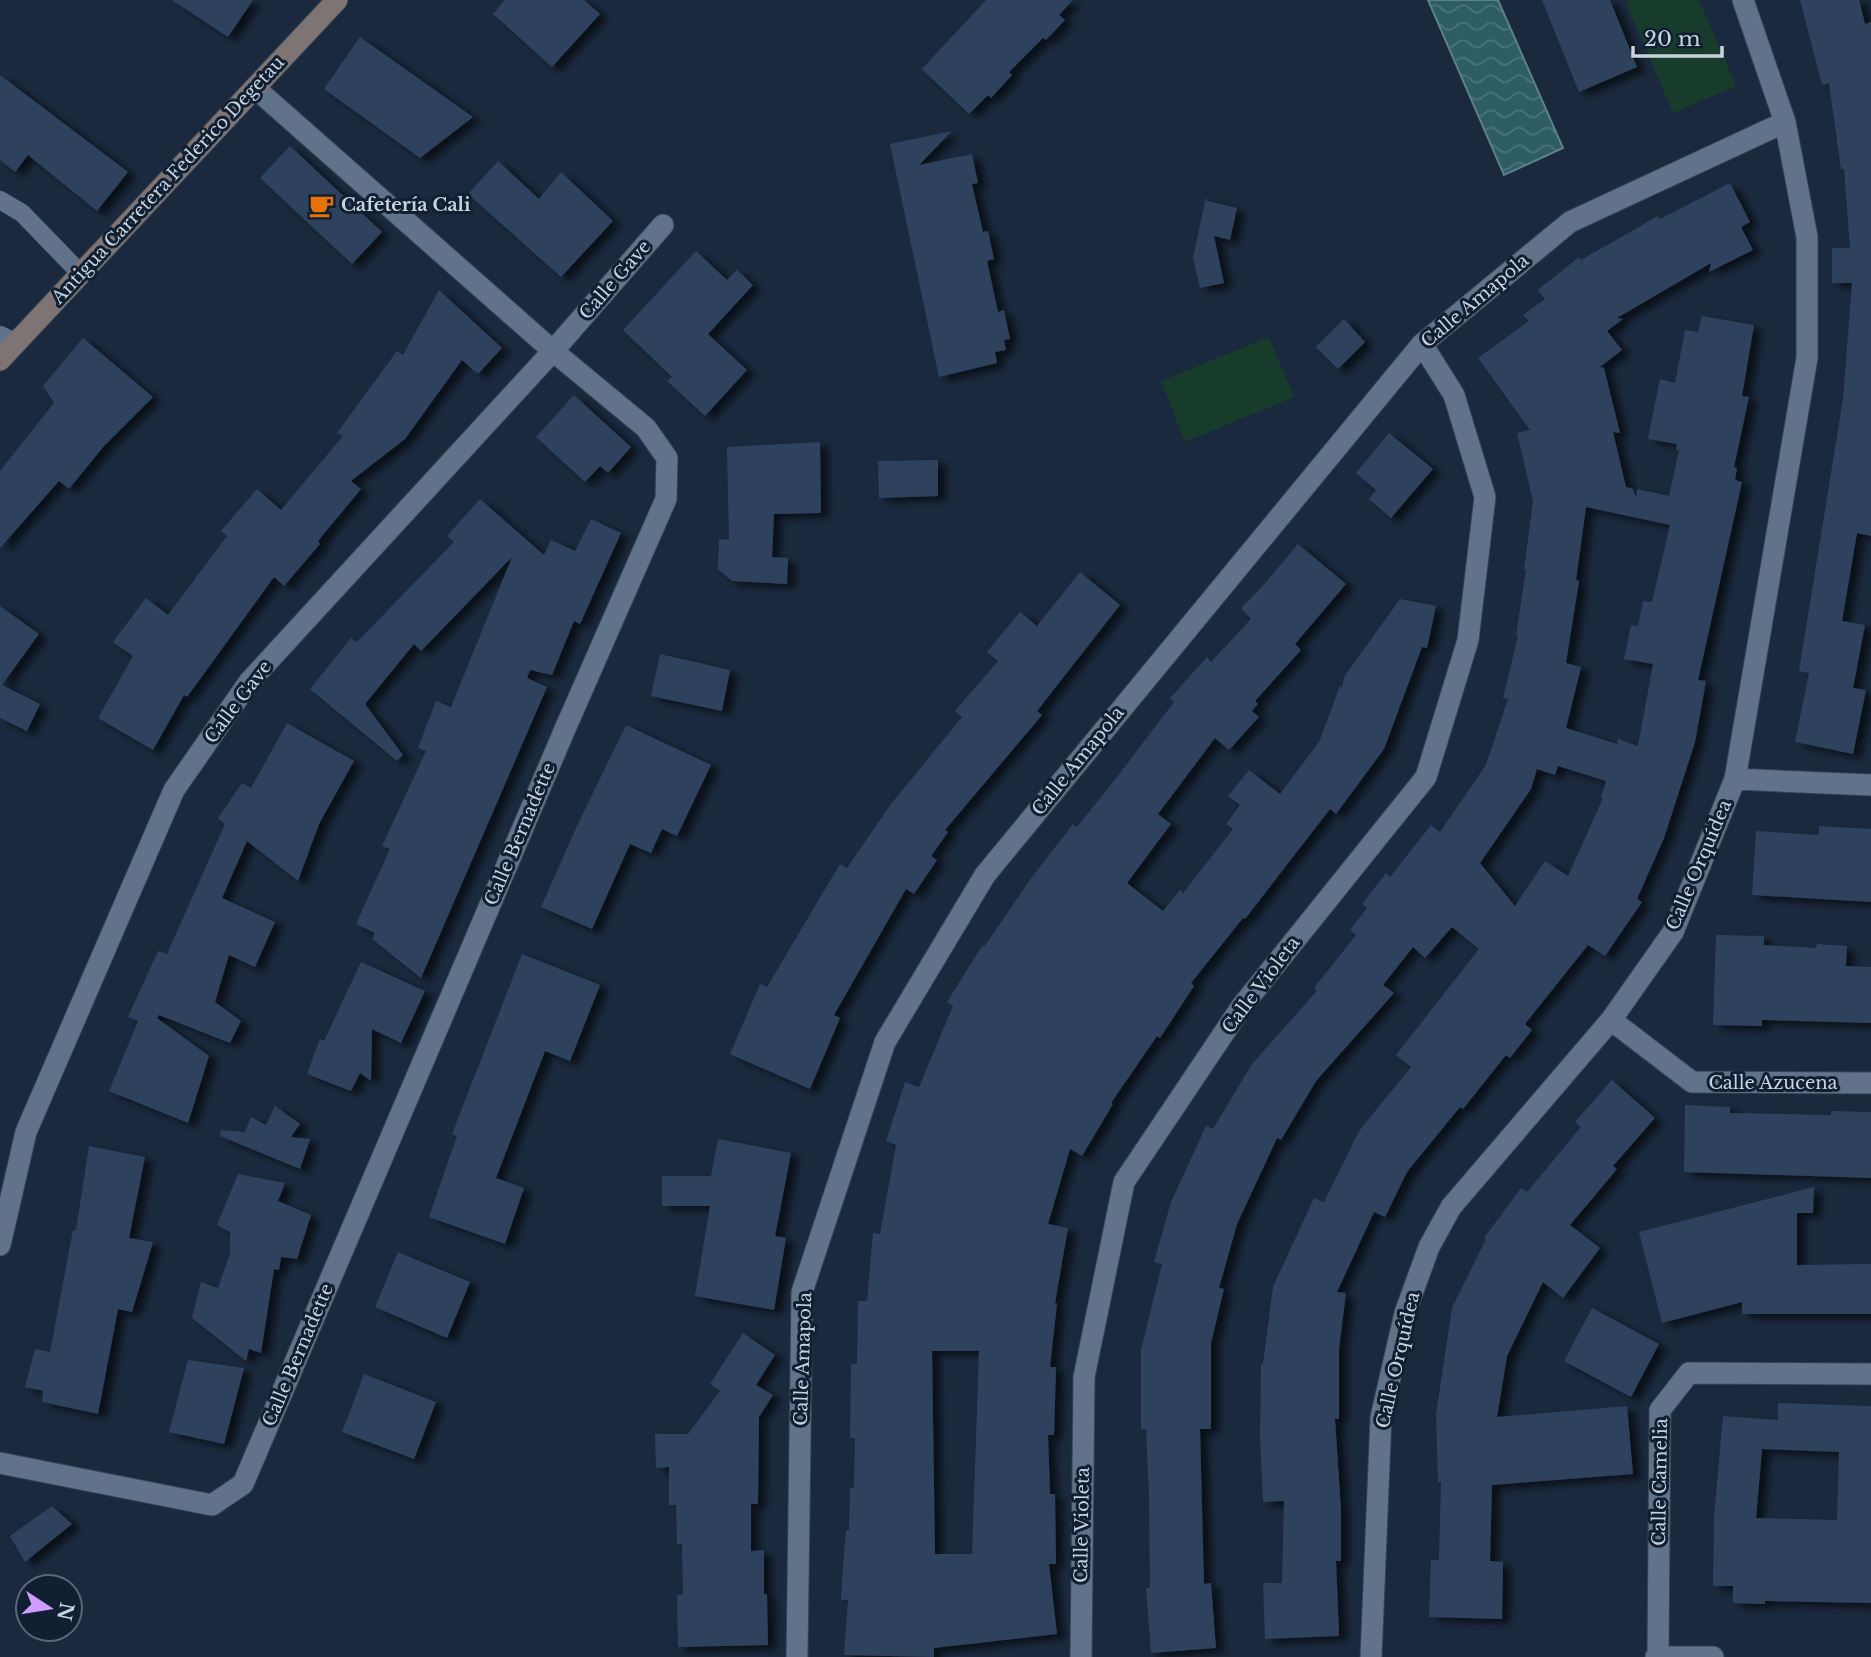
<svg xmlns="http://www.w3.org/2000/svg" width="1871" height="1657" viewBox="0 0 1871 1657" font-family="'Libre Baskerville',serif">
  <style>
    .green { fill: #183c2b }
    .water { fill: url(#water-waves); stroke: #5c8189; stroke-width: 2 }
    .building { fill: #2e425d; fill-rule: evenodd; filter: url(#shadow) }
    .lines { fill: none; stroke-linecap: round; stroke-linejoin: round }
    .lane-casing { stroke: #374354; stroke-width: 19 }
    .street-casing { stroke: #374354; stroke-width: 23 }
    .secondary-casing { stroke: #374354; stroke-width: 23 }
    .lane { stroke: #61738a; stroke-width: 18 }
    .street { stroke: #61738a; stroke-width: 21 }
    .secondary { stroke: #7d7473; stroke-width: 21 }
    .labels { text-anchor: middle; dominant-baseline: central; stroke-width: 6; stroke-linejoin: round; paint-order: stroke }
    .street-label { font-size: 18px; fill: #c9d3e0; stroke: #101f32 }
    .poi-label { font-size: 18px; font-weight: bold; fill: #c9d3e0; stroke: #101f32; text-anchor: start }
  </style>
  <defs>
    <pattern id="water-waves" width="16" height="10" patternUnits="userSpaceOnUse" patternTransform="scale(1.75)"><rect width="16" height="10" fill="#2e5e64"/><path d="M0 5q4-4 8 0t8 0" fill="none" stroke="#4b747a"/></pattern>
    <filter id="shadow"><feDropShadow dx="8" dy="4.5" stdDeviation="3.5" flood-color="#0009"/></filter>
  </defs>
  <rect width="100%" height="100%" fill="#1a293d"/>
  <path class="green" d="M1631 0H1699L1736 86 1673 113 1626 2Z
    M1269 337 1294 397 1185 442 1161 381Z"/>
  <path class="water" d="M1428 0H1498L1563 148 1504 175Z"/>
  <path class="building" d="M172 0H253L228 37Z
    M505 0H584L600 14 552 67 493 14Z
    M986 0H1073L1059 15 1065 20 1046 40 1043 38 1009 72 1012 75 991 98 988 95 969 114 922 69Z
    M1542 0H1610L1637 67 1579 92Z
    M1800 0H1859L1865 24 1871 22V536L1857 533 1842 621 1865 625 1853 688 1866 690 1853 754 1795 742 1809 673 1799 671 1843 399 1852 283H1832V248H1850L1844 169H1841L1829 83 1822 85Z
    M360 37 473 117 420 158 324 89Z
    M0 75 128 172 97 211 28 155 15 172 0 160Z
    M952 131 919 165 972 154 978 183 972 184 983 232 988 231 994 259 987 261 998 312 1004 310 1010 339 1004 340 1006 350 995 352 997 363 939 377 890 144Z
    M290 146 382 232 352 264 260 178Z
    M498 161 539 199 561 172 613 221 561 277 468 194Z
    M1730 183 1750 222 1741 227 1753 250 1709 272 1711 263 1617 318 1623 319 1607 331 1622 350 1600 367 1604 368 1620 433 1613 432 1626 487 1633 489 1636 498 1637 489 1669 496 1679 450H1676L1677 444 1648 439 1660 379 1675 383 1685 330 1698 332 1702 316 1754 325 1742 396 1749 397 1734 467 1737 468 1735 480 1742 482 1698 680 1706 681 1695 742 1664 838 1637 899 1642 902 1605 956 1588 945 1525 1024 1532 1030 1510 1058 1506 1055 1463 1109 1460 1107 1407 1172 1385 1217 1374 1212 1337 1292 1346 1293 1339 1349V1419H1335L1341 1511V1561H1336L1339 1636 1265 1639 1263 1583H1282L1284 1501 1263 1502 1260 1436 1261 1364H1263L1273 1287 1314 1198 1324 1202 1359 1131 1411 1067 1396 1055 1479 949 1452 927 1425 958 1413 947 1383 985 1394 993 1316 1081 1281 1140 1277 1138 1237 1224 1219 1288 1224 1289 1211 1343V1429H1200L1204 1584 1211 1583 1216 1648 1151 1653 1146 1588H1150L1149 1496 1146 1429H1141V1350L1162 1264 1154 1262 1171 1202 1206 1126 1213 1129 1252 1064 1317 991 1314 988 1356 935 1350 930 1367 908 1362 904 1386 873 1390 877 1431 825 1440 832 1486 765 1508 699 1503 698 1518 636 1516 635 1526 570H1524L1533 501 1517 433 1530 430 1478 358 1529 321 1523 315 1545 299 1538 290 1579 257 1581 260 1658 216 1660 219ZM1586 507 1670 525 1652 602 1643 601 1638 626 1631 625 1624 659 1653 664 1638 746 1618 739 1617 744 1566 728 1581 667 1566 663 1579 581 1576 580ZM1558 766 1606 781 1601 797 1603 798 1568 876 1545 861 1515 906 1480 863 1531 789 1537 769 1555 775Z
    M1206 197 1207 201 1237 208 1230 240 1214 236 1224 283 1200 288 1193 258Z
    M696 251 727 280 737 270 753 285 708 334 747 370 705 416 667 381 672 377 623 330Z
    M439 290 502 348 478 374 462 360 405 439 351 481 361 489 318 541 320 544 284 586 274 577 187 697 184 695 153 750 98 718 133 656 113 642 146 598 168 615 227 536 221 531 257 489 281 510 343 436 337 433 397 351 403 355Z
    M1344 319 1365 342 1338 369 1316 347Z
    M83 338 153 397 104 446 69 489 59 481 0 548V471L54 403 43 386Z
    M574 395 631 447 608 473 600 466 585 482 536 437Z
    M1389 433 1433 469 1391 518 1369 499 1376 490 1356 473Z
    M820 442 821 513 774 514 772 557 788 558 787 584 732 581 718 569 719 539 729 540 727 447Z
    M938 460V496L879 498 878 461Z
    M480 499 544 555 551 540 575 551 591 519 621 533 580 624 574 621 552 675 530 670 527 678 547 687 421 978 372 939 375 933 356 924 390 849 382 846 426 751 418 748 436 701 451 707 512 557 421 651 414 644 365 704 403 755 397 761 310 689 351 638 357 642 454 542 447 536Z
    M1298 544 1346 584 1295 644 1301 650 1255 701 1258 704 1252 711 1259 717 1229 750 1215 738 1158 814 1171 824 1127 883 1163 911 1180 890 1183 893 1233 829 1226 824 1240 805 1228 796 1249 770 1280 794 1319 742 1340 686 1342 688 1344 677 1400 599 1436 606 1427 648 1422 647 1384 749 1336 814 1330 809 1245 919 1243 918 1191 983 1194 986 1160 1038 1157 1036 1111 1103 1113 1104 1082 1156 1070 1149 1048 1224 1068 1228 1055 1303H1057L1050 1367H1056L1054 1435H1048L1050 1494H1055L1056 1564H1049L1057 1634 934 1648V1657L844 1655 848 1600H841L843 1567 846 1530H849L850 1488H854L855 1438H850L851 1364H857L858 1301H867L873 1233 880 1234 896 1145 886 1141 905 1082 919 1087 953 1006 947 1002 982 946 984 947 1032 877 1073 824 1077 827 1117 777 1174 702 1170 698 1207 657 1211 662 1251 619 1241 608 1260 589ZM932 1351H979L972 1554H935Z
    M1080 572 1120 605 1037 711 1042 715 945 830 948 832 931 856 937 860 914 894 906 889 834 1015 840 1018 810 1089 730 1054 760 984 767 987 840 864 847 868 891 804 962 717 955 711 998 661 987 652 1020 612 1037 626Z
    M0 606 39 634 2 685 40 704 27 731 0 718Z
    M660 654 730 670 722 711 651 696Z
    M287 723 354 761 319 824 298 881 247 841 222 898 275 922 255 967 229 955 215 1002 241 1021 230 1043 159 1015 157 1018 209 1056 188 1123 109 1091 138 1021 128 1017 158 951 167 954 225 824 218 818 242 783 251 788Z
    M626 725 711 765 677 836 662 829 651 853 630 844 592 929 541 907 576 828Z
    M1819 826 1871 829V902L1752 895 1756 831 1819 835Z
    M1716 935 1764 936V945L1816 948 1817 944 1847 946 1846 966 1871 967V1023L1762 1020V1026L1713 1025Z
    M522 954 600 985 570 1061 545 1051 496 1178 524 1188 505 1244 429 1217 457 1136 452 1134Z
    M361 962 425 991 401 1043 372 1029 371 1081 360 1073 351 1091 307 1074 320 1039 324 1041Z
    M1612 1080 1655 1118 1613 1166 1617 1169 1570 1225 1600 1248 1563 1298 1543 1282 1507 1356 1497 1417 1627 1406 1633 1474 1492 1485 1490 1561 1503 1562 1502 1619 1429 1617 1431 1560H1439L1441 1482H1438L1436 1414 1452 1308 1486 1239 1484 1238 1521 1188 1527 1192 1581 1127 1575 1122Z
    M1685 1105 1730 1107V1113L1831 1115V1111L1871 1112V1178L1684 1172Z
    M275 1106 300 1124 291 1137 310 1139 300 1169 220 1136 221 1130 245 1132 251 1117 266 1125Z
    M718 1139 791 1153 775 1236 786 1238 774 1310 695 1296 710 1206H662V1176H711Z
    M89 1146 145 1157 129 1238 153 1242 132 1312 118 1309 98 1414 42 1402 43 1391 25 1387 35 1349 50 1352 73 1230H76Z
    M238 1174 285 1183 278 1201 311 1215 297 1259 281 1257 279 1270 274 1269 261 1353 249 1349 246 1361 192 1318 201 1282 218 1288 230 1253V1232L217 1225Z
    M1814 1187 1813 1213H1797V1265L1871 1264V1314H1742V1302L1662 1323 1639 1232Z
    M398 1252 470 1282 447 1338 375 1307Z
    M1592 1308 1659 1344 1631 1397 1564 1361Z
    M743 1333 775 1355 756 1385 773 1395 759 1417 758 1504H751V1551L764 1550V1594H767L768 1645 678 1647 677 1595H683L682 1544H677L676 1505H669V1467L656 1468 655 1434H688L720 1391 710 1384Z
    M188 1360 244 1368 224 1444 169 1432Z
    M364 1374 436 1402 414 1459 342 1432Z
    M1778 1403 1871 1406V1603L1765 1601V1604L1733 1603V1586H1713L1714 1517 1723 1416 1778 1420ZM1762 1449 1839 1452 1837 1520 1756 1518Z
    M52 1506 72 1524 25 1562 10 1536Z"/>
  <g class="lines">
    <defs>
      <path id="lane" d="M0 200 22 213 81 274
        M0 335 17 343"/>
      <path id="street" d="M1735 779 1871 785
        M1611 1020 1692 1082 1871 1083
        M0 1245 26 1132 174 790 249 682 553 351 663 225
        M0 1463 212 1505 243 1484 565 729 666 499 667 458 646 428 553 351 255 88
        M797 1657 802 1292 885 1042 985 875 1422 344 1570 222 1785 122
        M1081 1657 1084 1377 1124 1182 1242 1006 1426 777 1468 640 1485 497 1454 395 1422 344
        M1371 1657 1381 1417 1405 1313 1429 1247 1451 1207 1611 1020 1673 932 1735 779 1807 358V237L1785 122 1743 0
        M1656 1657H1713
        M1658 1657 1660 1410 1689 1373 1871 1374"/>
      <path id="secondary" d="M0 360 337 0"/>
    </defs>
    <use href="#lane" class="lane-casing"/>
    <use href="#street" class="street-casing"/>
    <use href="#secondary" class="secondary-casing"/>
    <use href="#lane" class="lane"/>
    <use href="#street" class="street"/>
    <use href="#secondary" class="secondary"/>
  </g>
  <defs>
    <symbol id="cafe-bare" viewBox="-9 -9 18 18"><path d="M-5.5-4.5H6V0H3Q3 3.5 0 3.5H-2.5Q-5.5 3.5-5.5 0ZM3-3.2v2h1.7v-2ZM-6 4.5H4V6H-6Z" fill="#e8710a" stroke="#101f32" stroke-width="2.5" paint-order="stroke"/></symbol>
  </defs>
  <g fill-rule="evenodd">
    <use href="#cafe-bare" x="304" y="188" width="35" height="35"/>
  </g>
  <g class="labels">
    <g class="street-label">
      <text transform="translate(168 180) rotate(-47)">Antigua Carretera Federico Degetau</text>
      <text transform="translate(615 280) rotate(-49)">Calle Gave</text>
      <text transform="translate(1475 301) rotate(-40)">Calle Amapola</text>
      <text transform="translate(238 702) rotate(-53)">Calle Gave</text>
      <text transform="translate(1078 761) rotate(-51)">Calle Amapola</text>
      <text transform="translate(520 834) rotate(-67)">Calle Bernadette</text>
      <text transform="translate(1699 865) rotate(-67)">Calle Orquídea</text>
      <text transform="translate(1261 985) rotate(-53)">Calle Violeta</text>
      <text x="1773" y="1083">Calle Azucena</text>
      <text transform="translate(298 1355) rotate(-67)">Calle Bernadette</text>
      <text transform="translate(803 1359) rotate(-88)">Calle Amapola</text>
      <text transform="translate(1398 1360) rotate(-77)">Calle Orquídea</text>
      <text transform="translate(1660 1482) rotate(-89)">Calle Camelia</text>
      <text transform="translate(1082 1525) rotate(-89)">Calle Violeta</text>
    </g>
    <g class="poi-label">
      <text x="341" y="205">Cafetería Cali</text>
    </g>
  </g>
  <g transform="translate(49 1608) rotate(102)"><circle r="33" fill="#101f32" stroke="#5a6778" stroke-width="2"/>
  <path d="M0-5L12 26L0 18L-12 26Z" fill="#d19dfe"/>
  <text y="-10" font-size="19" font-weight="bold" text-anchor="middle" fill="#c9d3e0">N</text>
  </g>
  <path d="M1633 46v10h89v-10" fill="none" stroke="#c9d3e0" stroke-width="3.5"/>
  <text x="1644" y="46" font-size="21" fill="#c9d3e0" stroke="#101f32" stroke-width="5" paint-order="stroke">20 m</text>
</svg>
